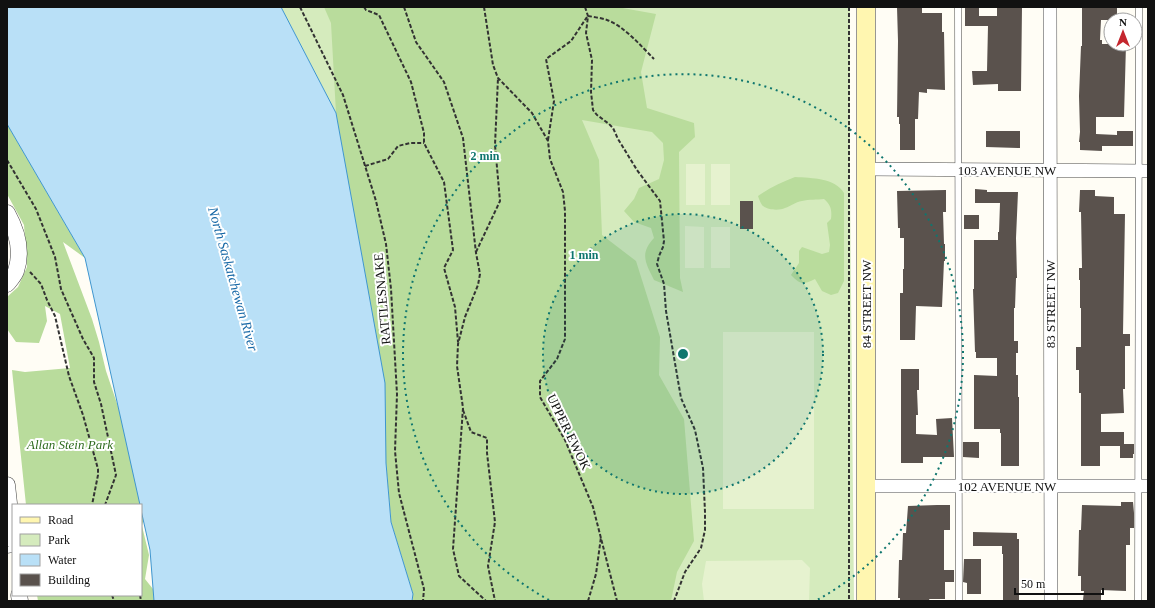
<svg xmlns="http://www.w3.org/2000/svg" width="1155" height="608" viewBox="0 0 1155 608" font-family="Georgia,serif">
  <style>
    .green { fill: #d5ebbd }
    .forest { fill: #b9dc9c }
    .pitch { fill: #e6f2cf }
    .water { fill: #b9e0f7; stroke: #3f96cf }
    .building { fill: #5a524d }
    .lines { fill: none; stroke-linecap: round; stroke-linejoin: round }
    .service-casing { stroke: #444; stroke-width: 7 }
    .minor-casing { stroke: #444; stroke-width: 14 }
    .tertiary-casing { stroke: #444; stroke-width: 17 }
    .secondary-casing { stroke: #333; stroke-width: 19 }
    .path { stroke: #333; stroke-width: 2; stroke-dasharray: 4 2; stroke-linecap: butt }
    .service { stroke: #fff; stroke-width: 6 }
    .minor { stroke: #fff; stroke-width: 13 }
    .tertiary { stroke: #fff; stroke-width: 16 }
    .secondary { stroke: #fff6b0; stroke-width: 18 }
    .ring { fill: none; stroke: #0f766e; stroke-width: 2; stroke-dasharray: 2 4 }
    .labels { text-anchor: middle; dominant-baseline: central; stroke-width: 4; stroke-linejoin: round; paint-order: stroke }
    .street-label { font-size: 13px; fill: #111; stroke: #fff }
    .park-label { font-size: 13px; font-style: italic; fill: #2f6b1f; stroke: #fff }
    .water-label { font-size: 14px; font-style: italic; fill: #1768a6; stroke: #fff }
    .centre { fill: #0f766e; stroke: #fff; stroke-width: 2 }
    .ring-label { font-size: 12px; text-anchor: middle; font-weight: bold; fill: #0f766e; stroke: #fff; stroke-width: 4; stroke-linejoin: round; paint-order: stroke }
  </style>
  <rect width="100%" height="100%" fill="#fffdf5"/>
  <path class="green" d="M281 7H850V186L854 601H412L413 594 386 463 336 113Z"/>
  <path class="forest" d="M324 7H617L656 14 641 72 647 108 694 123 695 137 679 152 680 278 683 292 654 280C646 263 639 254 654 238L651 228 634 222 624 211 634 199 639 188 659 179 664 160 663 143 652 132 582 120 599 160 602 235 636 261 660 337 659 375 684 419 694 541 677 572 671 601H412L413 594 391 522 386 463 336 113 331 23Z
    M7 124 85 258 63 242 92 319 99 342 106 371 127 433 144 517 142 526 149 555 145 579 153 589 156 601H38L37 595H141V505H26L12 370 25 372 70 368 60 314 45 306 47 321 39 343 16 342 7 329V297L18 287 27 267 24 225 7 194Z
    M795 177C812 178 835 178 844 193V281L838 293 831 295 822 291 815 279C803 285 801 285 791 275L799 263V251L802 247 822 254 829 252 830 245 827 223 831 219C832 210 831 205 824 199 817 200 809 199 802 201 795 202 791 206 785 208 779 211 766 210 762 205 760 202 759 199 758 196 769 188 782 182 795 177Z"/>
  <path class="pitch" d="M686 164H705V205H686Z
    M711 164H730V205H711Z
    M685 226 704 227V268H685Z
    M711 227H730V268H711Z
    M723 332H814V509H723Z
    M802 560 810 568 809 601H704L702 584 706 561Z"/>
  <path class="water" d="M7 7H281L336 113 385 383 386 463 391 522 413 594 412 601H154L150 550 141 510V505H140L85 258 7 124Z"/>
  <path class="building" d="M897 7H922V13H942V32H944L945 90 927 89V93L919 92 918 119H915V150H900V124H899V117H897L898 41Z
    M997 7H1022L1021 91H998V84L973 85 972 71H987L988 26H965V8H979V16H997Z
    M1082 7H1117V20H1101L1100 40H1102V44H1126L1124 117H1096V134L1117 135V131H1133V146H1102V151L1080 150V142H1079L1080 132 1079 96 1081 46H1082Z
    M986 131H1020V148L986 147Z
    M975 189 987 190V192H1018L1016 238 1017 278H1016L1015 308H1014V341H1018V353H1016V375H1018V397H1019V466H1001V433H1000V429H974V375L997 376V358H976V352H975L973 289H974V240H998V232H999L1000 203H975Z
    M946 190V212H943L944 244H945V261H944L942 307 916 306 915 340H900V293H903V269H904V238H900V228H898L897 191Z
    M1080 190H1095V196L1114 197V214H1125L1123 334H1130V346H1125V389H1123L1124 413 1101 414V432H1124V444H1134V454H1133V458H1120V446H1100V466H1081V393H1079V370H1076V347H1081V308H1080V280H1079V268H1082L1081 212H1079Z
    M740 201H753V229H740Z
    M964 215H979V229H964Z
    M901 369H919V390H917L918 415H916V434L937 435 936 419 952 418 954 457H923V463H901Z
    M963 442H979V458L963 457Z
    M1121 502H1133L1134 513V528H1130V545H1126V591L1101 590V600H1083L1084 591H1081V576H1078L1079 530H1081L1082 505 1121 506Z
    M937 505H950V530H944V570H954V582H945V599H929L930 601H900V598H898L899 560H902L903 533H906L908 506Z
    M973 532 1017 533V539H1019V601H1003V554H1002V546H973Z
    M964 559H981V594H967V583L963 582Z"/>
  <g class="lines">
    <defs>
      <path id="service" d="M958 7 959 601
        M7 550 13 549
        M1138 601 1139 7"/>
      <path id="minor" d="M1050 7 1051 601
        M865 169 1148 171
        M866 486H1148"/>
      <path id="tertiary" d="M7 213C17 231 23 250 16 271 14 276 10 280 7 284
        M7 485 13 540
        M19 595 20 601"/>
      <path id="secondary" d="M866 7V601"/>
    </defs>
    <use href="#service" class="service-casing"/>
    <use href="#minor" class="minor-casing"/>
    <use href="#tertiary" class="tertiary-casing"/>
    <use href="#secondary" class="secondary-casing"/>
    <path class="path" d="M300 7 343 95 376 201 386 244 391 289 397 394 395 451 399 493 424 589 423 601
      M364 7 366 10 379 15 411 82 424 133V143L444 182 453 250 444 268 455 307 458 342
      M404 7 416 42 444 82 463 138 476 253 480 274 478 285 465 317 458 344 457 366 463 408 453 549 459 576 486 601
      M484 7 493 65 498 78 532 113 548 141 550 159 563 192 565 211V339L557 359 540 381V397L565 440 593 507 617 601
      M585 7 588 16 586 33 592 60 591 92 593 110 597 115 609 124 613 128 618 139 637 170 660 201 664 241 663 247 659 256 657 264 664 284 666 311 681 398 695 430 703 468 705 512V530L701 548 685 572 674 601
      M849 7V601
      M588 16C594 17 601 18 607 20 624 26 641 46 654 59
      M548 140 554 101 546 59 571 41 587 17
      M7 160 36 209 55 257 61 289 83 339 94 358V382L101 404 116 475 105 505
      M365 166 388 159 398 146 410 143H424
      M476 252 500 201 495 145 498 78
      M30 272 41 284 47 300 55 316 69 376 83 415 98 469V475L92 505
      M463 410 471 432 487 438V453L495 522 488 566 495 601
      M112 595 114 601
      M140 595 141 601
      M588 601 596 574 601 537"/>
    <use href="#service" class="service"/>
    <use href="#minor" class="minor"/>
    <use href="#tertiary" class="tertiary"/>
    <use href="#secondary" class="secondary"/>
  </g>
  <circle cx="683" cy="354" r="140" fill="#0f766e" fill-opacity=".12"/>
  <g class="ring">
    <circle cx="683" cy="354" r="140"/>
    <path d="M549 600A280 280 0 1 1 817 600"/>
  </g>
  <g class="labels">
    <g class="street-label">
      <text x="1007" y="170">103 AVENUE NW</text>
      <text transform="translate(382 299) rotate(-95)">RATTLESNAKE</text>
      <text transform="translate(866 304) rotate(-90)">84 STREET NW</text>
      <text transform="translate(1050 304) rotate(-90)">83 STREET NW</text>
      <text transform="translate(569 432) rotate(64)">UPPER EWOK</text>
      <text x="1007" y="486">102 AVENUE NW</text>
    </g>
    <g class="park-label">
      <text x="70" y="444">Allan Stein Park</text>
    </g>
    <g class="water-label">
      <text transform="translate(233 279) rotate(74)">North Saskatchewan River</text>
    </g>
  </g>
  <circle cx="683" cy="354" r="6" class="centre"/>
  <g class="ring-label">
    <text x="485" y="160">2 min</text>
    <text x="584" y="259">1 min</text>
  </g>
  <rect width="1155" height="608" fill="none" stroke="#111111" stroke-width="16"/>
  <rect x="12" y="504" width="130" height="92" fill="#ffffff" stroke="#a0a0a0"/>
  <rect x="20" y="517" width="20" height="6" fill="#fff6b0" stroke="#a0a0a0"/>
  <text x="48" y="524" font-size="12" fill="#111111">Road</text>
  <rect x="20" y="534" width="20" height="12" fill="#d5ebbd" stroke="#a0a0a0"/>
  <text x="48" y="544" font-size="12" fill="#111111">Park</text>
  <rect x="20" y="554" width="20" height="12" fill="#b9e0f7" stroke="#a0a0a0"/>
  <text x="48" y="564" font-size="12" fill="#111111">Water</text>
  <rect x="20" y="574" width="20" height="12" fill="#5a524d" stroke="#a0a0a0"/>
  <text x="48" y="584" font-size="12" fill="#111111">Building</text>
  <g transform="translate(1123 32)"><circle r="19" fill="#ffffff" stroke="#a0a0a0"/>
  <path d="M0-3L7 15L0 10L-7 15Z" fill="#c4262e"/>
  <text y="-6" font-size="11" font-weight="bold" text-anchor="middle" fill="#111111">N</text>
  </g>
  <path d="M1015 588v6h88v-6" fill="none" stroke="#111111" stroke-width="2"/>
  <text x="1021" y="588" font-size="12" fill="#111111" stroke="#ffffff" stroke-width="3" paint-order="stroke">50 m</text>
</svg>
